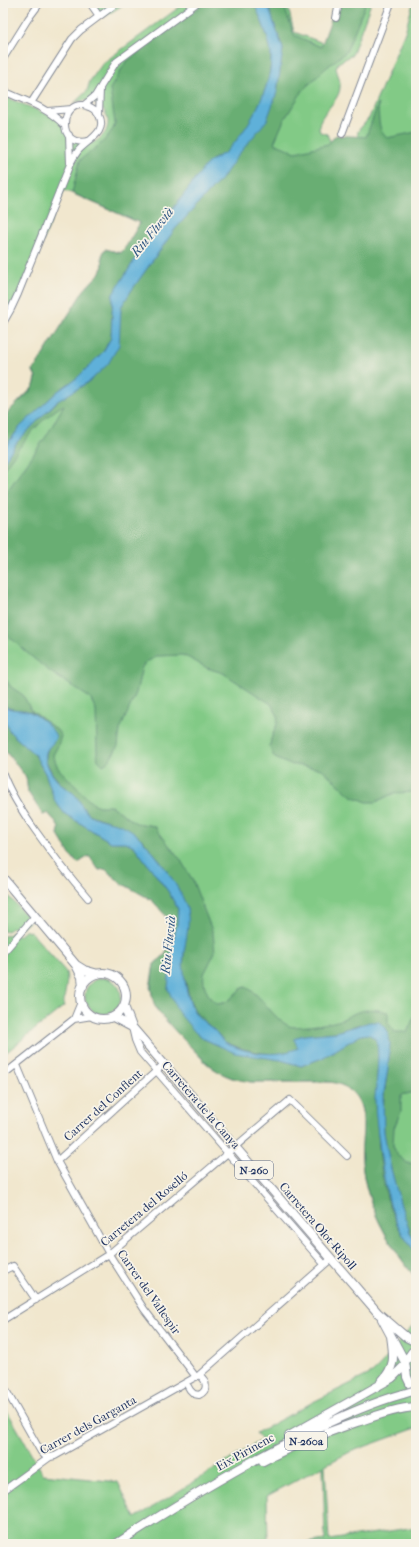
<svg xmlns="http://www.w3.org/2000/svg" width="419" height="1547" viewBox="0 0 419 1547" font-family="'IM FELL French Canon',serif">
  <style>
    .green { fill: #82ca86; stroke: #4e7c72 }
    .forest { fill: #69ae73; stroke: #426e68 }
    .water { fill: #5eb0d9; stroke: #3c709c }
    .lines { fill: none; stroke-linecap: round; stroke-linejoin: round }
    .minor-casing { stroke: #868b96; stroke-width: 8 }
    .major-casing { stroke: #868b96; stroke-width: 10 }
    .minor { stroke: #fff; stroke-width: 6 }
    .major { stroke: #fff; stroke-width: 8 }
    .major-bridge-casing { stroke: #868b96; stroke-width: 10; stroke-linecap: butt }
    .major-bridge { stroke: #fff; stroke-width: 8 }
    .labels { text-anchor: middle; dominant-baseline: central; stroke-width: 3.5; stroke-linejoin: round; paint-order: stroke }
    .shield { fill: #f7f3e8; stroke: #5d6a87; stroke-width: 1 }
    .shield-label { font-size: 11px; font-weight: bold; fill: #1b2f5e }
    .street-label { font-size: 12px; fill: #1b2f5e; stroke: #f7f3e8 }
    .water-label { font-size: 13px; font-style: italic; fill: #2f5683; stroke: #f7f3e8 }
  </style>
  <rect width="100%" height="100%" fill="#f7f3e8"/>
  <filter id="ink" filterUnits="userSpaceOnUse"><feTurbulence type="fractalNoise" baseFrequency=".025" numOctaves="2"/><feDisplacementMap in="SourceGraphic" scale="8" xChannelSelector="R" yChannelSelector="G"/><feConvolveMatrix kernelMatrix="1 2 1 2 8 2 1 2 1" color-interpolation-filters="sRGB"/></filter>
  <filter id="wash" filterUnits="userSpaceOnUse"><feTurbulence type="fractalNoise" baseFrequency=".012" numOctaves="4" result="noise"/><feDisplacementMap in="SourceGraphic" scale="16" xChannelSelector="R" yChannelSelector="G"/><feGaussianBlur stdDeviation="0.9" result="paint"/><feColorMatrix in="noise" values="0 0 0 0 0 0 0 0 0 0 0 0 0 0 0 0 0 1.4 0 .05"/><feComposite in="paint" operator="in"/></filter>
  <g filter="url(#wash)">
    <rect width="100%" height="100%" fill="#f1e7ce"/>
    <path class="green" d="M94 3H126L104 17Z
      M185 3H287L294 32 331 46 341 3H371L352 55 338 63 336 68C337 73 341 81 340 87 340 103 314 116 320 132L327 134 330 141 357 140 358 131 369 118 405 32 413 3H416V1278C389 1246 364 1203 362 1159 361 1142 367 1121 360 1104 356 1092 345 1085 333 1082H251L232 1078 214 1069 206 1063 156 1009 150 987 154 964 165 955 171 937V927L165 915 152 900 121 883 105 869 99 870 89 856 78 863 75 861 58 835 59 828 56 822 48 813 43 815 28 792 26 777 3 748V422L12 408 34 386 36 377 33 371 84 290 99 274 103 266 102 256 105 249 121 253 127 245 140 223 64 190 18 302 3 328V96L64 121 71 138C77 139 85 143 91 143 95 142 99 139 101 137 104 134 106 132 107 128 113 111 91 94 74 103L87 91 90 81 103 63Z
      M6 893 28 918 29 922 19 930 12 927 9 930 3 932V895Z
      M26 930 28 932 30 931 66 972C69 982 63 996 64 1006L3 1055V936L8 935 13 932 19 936Z
      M85 996a18 18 0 1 1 36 0a18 18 0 1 1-36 0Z
      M416 1323V1428L350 1452 325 1465 329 1540 416 1527V1544H299L325 1540 323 1466 267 1496 268 1544H3V1411L6 1409 43 1474 118 1482 135 1518 262 1440 256 1433 313 1402 372 1373C389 1359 399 1338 416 1323Z"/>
    <path class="forest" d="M206 3H254C260 16 271 42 271 56 271 90 251 125 229 149 223 156 212 158 206 165L134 261 113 294 111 338 102 354 77 378 58 391 20 427 3 450C3 443 1 428 3 421 9 403 36 396 36 377L33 371 84 290 99 274 103 266 102 256 105 249 121 253 127 245 140 223 72 193 80 160 103 142 113 129 115 123 110 89 126 62 187 16Z
      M267 3H283L294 35 321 47 337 3H366L346 52 326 68 303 90 284 120 274 143 296 152 328 144 336 135 366 137 378 104C379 114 377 130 387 138L416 132V792L394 793 376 802H367L354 797 349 794 322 769 288 764 275 758 272 753 270 746 271 739 277 724 278 716 271 704 223 673 207 668 189 658 182 655 159 656 146 662 142 667 136 693 120 730 118 746 109 761 103 765 98 760 97 753 96 710 90 698 49 671 26 652 3 631V497L47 435 64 405C39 418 19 448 3 470V463L17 442 39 419 59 400 90 381 120 322 121 307 131 291 175 229 223 177 277 92 283 49Z
      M3 675 11 687 23 695 31 710 57 730 61 736 58 746 53 755 58 768 92 803 99 806H111L136 823 154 826 180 859 192 879 213 933 215 952 204 974C202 984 208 999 217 1004 232 1004 235 989 246 987 263 996 272 1018 289 1026 296 1029 333 1023 341 1020 349 1016 357 1011 367 1010 373 1008 382 1011 388 1012V1023L395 1032H407L416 1013V1092L401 1095V1111L394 1128 393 1146 398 1156 407 1163H416V1242C403 1226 387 1156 384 1133 383 1123 383 1110 384 1099 385 1077 393 1055 388 1032L360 1024 336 1032 307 1035 297 1037 298 1048 287 1053 275 1054 262 1053 240 1048 225 1042 217 1033 196 1013 190 1000 183 970 187 910 181 895 156 856 144 841 125 827 93 816 87 813 73 793 63 786 52 773 46 761V755L48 748 56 738 32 712C22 708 13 712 3 705Z
      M3 717 10 732 35 755 46 775 55 801 65 814 111 842H126L134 846 168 891 178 909 177 925 172 945 168 989 195 1032 202 1038 215 1044 258 1056 281 1060 301 1066 322 1058 361 1035 368 1034 375 1038C381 1050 377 1067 377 1080 378 1136 375 1209 416 1252V1278C389 1246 365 1204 362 1161 360 1144 366 1124 361 1107 358 1097 351 1089 341 1085 330 1080 317 1082 305 1082 287 1082 269 1082 251 1082 239 1080 229 1078 219 1072 208 1066 159 1016 155 1006 149 991 152 979 154 964L165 955 171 937V927L165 915 152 900 121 883 105 869 99 870 89 856 78 863 70 855 58 835 59 828 56 822 48 813 43 815 28 792 26 777 3 748Z"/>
    <path class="water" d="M254 3H267L283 49 277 92 267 120 238 155 223 177 175 229 131 291 121 307 119 345 108 364 90 381 56 402 17 442 3 463V450L20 427 58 391 77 378 103 352 111 338 113 294 134 261 206 165C212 158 223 156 229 149 250 126 272 88 271 56 271 42 260 16 254 3Z
      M3 705C11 711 18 709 27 711 36 713 56 730 56 738 54 743 49 746 47 750 41 762 55 780 64 787 68 790 73 792 76 796 81 802 82 810 90 815 99 820 109 821 119 824 128 827 137 834 143 841 157 855 182 890 187 909 192 930 180 952 184 972 185 985 188 1001 195 1013 199 1019 207 1024 213 1029 218 1033 220 1039 225 1042 245 1054 277 1058 298 1048L294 1039 297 1037 305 1035 336 1032 370 1022H379L386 1028 388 1034 390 1043 388 1069 383 1098 384 1132 390 1165 401 1206 411 1235 416 1242V1252C390 1224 385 1187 380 1150 378 1133 375 1115 375 1098 376 1084 381 1049 375 1038L368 1034 361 1035 322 1058 301 1066 281 1060 235 1053 202 1038 195 1032 178 1012 168 989 172 945 177 925 178 909 168 891 134 846 126 842H111L65 814 55 801 46 775 35 755 10 732 3 717Z"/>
  </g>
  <g filter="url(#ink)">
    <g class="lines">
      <defs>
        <path id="minor" d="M90 3 99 16
          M336 18 339 3
          M3 59 28 19 40 3
          M3 91C26 101 47 107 65 126
          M31 103 72 39 81 30 117 3
          M84 105 95 96 116 62 197 3
          M48 111 71 109
          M99 115 100 89
          M342 134 391 3
          M69 135 70 164
          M3 323 11 309 18 294 70 164C72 160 75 155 78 151 87 140 108 133 99 115 97 111 92 107 87 106 60 98 55 148 88 141
          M3 774C11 795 23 813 35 830 52 854 69 876 88 898
          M3 953 35 916
          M74 1019 81 1002
          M132 1027 135 1040 140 1052 324 1264
          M17 1065 57 1161 109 1254 144 1309 196 1377
          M3 1075 74 1019 92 1016
          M57 1161 163 1065
          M3 1271 13 1266 36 1300
          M3 1320 109 1254 290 1100 347 1156
          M186 1383 190 1390 194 1394 199 1395C208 1391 208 1381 199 1375
          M3 1385 41 1452 45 1456 50 1457
          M3 1491 50 1457 55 1456 199 1375 331 1259"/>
        <path id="major" d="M3 878 76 965 82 977 83 986
          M76 965 84 970 98 974
          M80 996a23 23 0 1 1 46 0a23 23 0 1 1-46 0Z
          M124 1006 132 1027
          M113 1017 132 1027 378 1313 406 1337 416 1342
          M382 1319 405 1362
          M416 1350 412 1352 405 1362 407 1377 416 1396
          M381 1382C396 1366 394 1357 391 1336
          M289 1436 392 1378 405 1365
          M263 1461C293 1445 325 1433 357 1422 376 1416 396 1408 416 1407
          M116 1544C176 1505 236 1468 299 1437 333 1420 367 1404 403 1394"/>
      </defs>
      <use href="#minor" class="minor-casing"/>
      <use href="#major" class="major-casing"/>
      <use href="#minor" class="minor"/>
      <use href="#major" class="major"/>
      <defs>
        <path id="major-bridge" d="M403 1394 416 1390"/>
      </defs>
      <use href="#major-bridge" class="major-bridge-casing"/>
      <use href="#major-bridge" class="major-bridge"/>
    </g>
  </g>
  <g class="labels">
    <g class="shield">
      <rect x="235" y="1161" width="38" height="18" rx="3"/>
      <rect x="285" y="1432" width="42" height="18" rx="3"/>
    </g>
    <g class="shield-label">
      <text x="254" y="1170">N-260</text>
      <text x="306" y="1441">N-260a</text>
    </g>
    <g class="street-label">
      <text transform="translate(103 1105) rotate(-42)">Carrer del Conflent</text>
      <text transform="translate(201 1105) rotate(49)">Carretera de la Canya</text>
      <text transform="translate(144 1209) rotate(-40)">Carretera del Roselló</text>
      <text transform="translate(318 1226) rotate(49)">Carretera Olot-Ripoll</text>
      <text transform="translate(149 1292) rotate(55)">Carrer del Vallespir</text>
      <text transform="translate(88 1425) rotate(-29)">Carrer dels Garganta</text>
      <text transform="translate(245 1452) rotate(-29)">Eix Pirinenc</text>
    </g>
    <g class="water-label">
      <text transform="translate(152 232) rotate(-51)">Riu Fluvià</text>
      <text transform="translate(168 945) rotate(-84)">Riu Fluvià</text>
    </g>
  </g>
  <rect width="419" height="1547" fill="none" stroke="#f7f3e8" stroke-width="16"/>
</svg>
